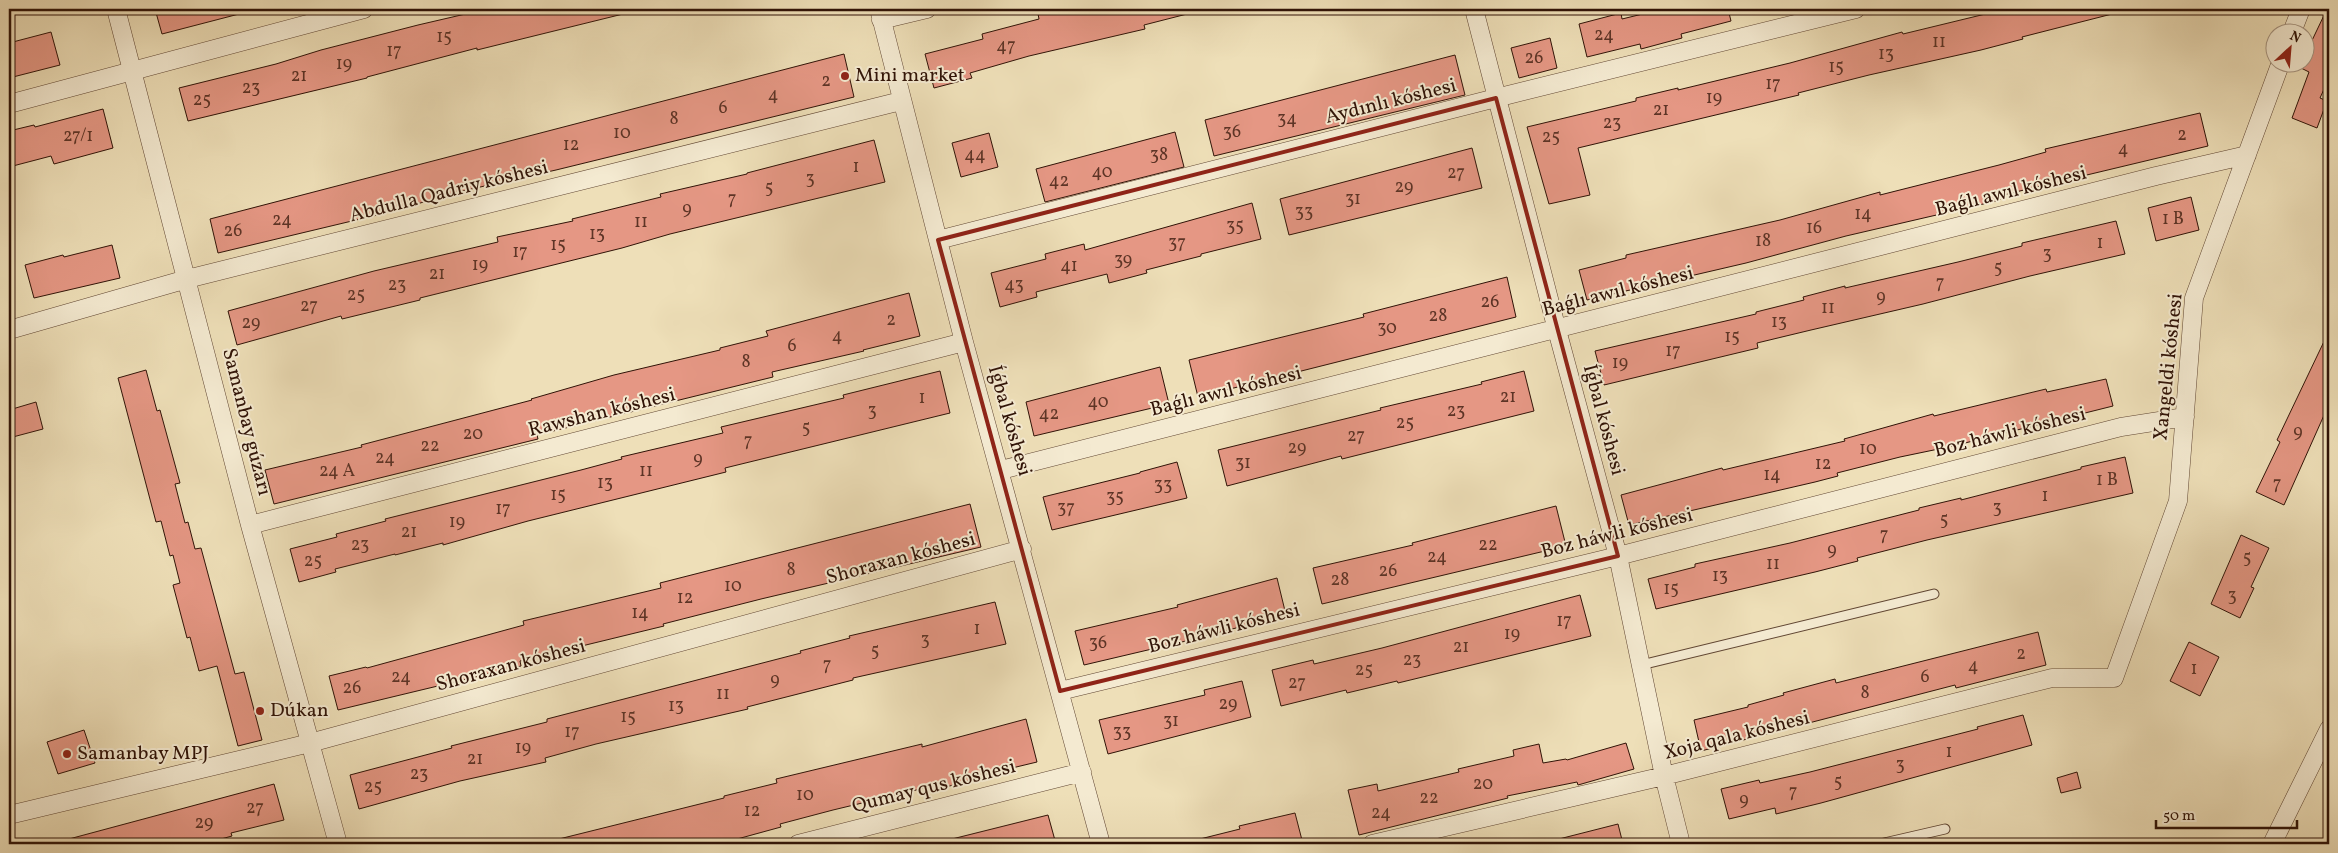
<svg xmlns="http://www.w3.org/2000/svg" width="2338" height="853" viewBox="0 0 2338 853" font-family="Vollkorn,serif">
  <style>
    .building { fill: #e59784; stroke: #301307 }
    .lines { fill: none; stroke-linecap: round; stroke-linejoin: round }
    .service-casing { stroke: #604633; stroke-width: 11 }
    .minor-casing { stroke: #604633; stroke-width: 19 }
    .service { stroke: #f4ead1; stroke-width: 9 }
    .minor { stroke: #f4ead1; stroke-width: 18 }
    .marked { fill: none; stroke: #8f2418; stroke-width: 4; stroke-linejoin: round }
    .poi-dot { fill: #8f2418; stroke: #f4ead1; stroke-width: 2 }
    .labels { text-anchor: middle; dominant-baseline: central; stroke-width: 4; stroke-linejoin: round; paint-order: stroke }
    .number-label { font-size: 18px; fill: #5d3426 }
    .poi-label { font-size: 20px; fill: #301307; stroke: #f4ead1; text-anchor: start }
    .street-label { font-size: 20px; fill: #301307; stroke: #f4ead1 }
  </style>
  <rect width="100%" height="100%" fill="#eedfb8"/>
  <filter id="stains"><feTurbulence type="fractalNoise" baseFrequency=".004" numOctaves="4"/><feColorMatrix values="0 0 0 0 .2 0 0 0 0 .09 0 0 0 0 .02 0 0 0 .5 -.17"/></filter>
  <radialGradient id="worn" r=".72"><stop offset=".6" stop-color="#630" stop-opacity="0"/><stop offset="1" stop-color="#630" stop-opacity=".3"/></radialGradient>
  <path class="building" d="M155 9H239V14L162 34Z
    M487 9H623V14L477 50V48L367 77V78L188 121 179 88 276 64 321 50 418 25Z
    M1058 9H1186L1187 14 1144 25 1145 29 1029 56 970 73 972 78 934 88 925 54 983 39 982 34 1039 19 1038 14Z
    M1663 9H1728L1731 21 1681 34 1682 38 1641 49 1640 44 1587 57 1579 24 1621 13 1622 19Z
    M2006 9H2111L2112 14 2022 37 2023 39 1981 50 1869 75 1798 93 1799 95 1578 148 1590 195 1549 204 1527 127 1636 101V98L1678 88V90L1790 63 1902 32 1903 34Z
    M2327 9H2329V78L2320 98 2327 101 2317 128 2292 118 2309 72 2299 67 2301 62H2306V53Z
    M51 32 60 65 9 78V43Z
    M1550 38 1557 68 1519 78 1511 48Z
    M844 54 854 97 556 170 449 194 398 210 218 253 210 219Z
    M1455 55 1465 95 1214 156 1205 120Z
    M103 109 113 148 54 164 51 156 9 167V131L34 125 35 127Z
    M2200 113 2208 146 1999 196 2000 200 1958 210 1846 236 1746 263 1587 300 1579 270 1626 258V255L1780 220 1880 192V195L1999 165 2046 152 2045 149Z
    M1175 132 1184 167 1045 202 1036 169Z
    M989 133 998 167 961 177 952 143Z
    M874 140 885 182 670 234 622 248 420 298V300L342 319 341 316 237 345 228 311 374 271 498 242 497 237 573 221 572 219 661 197 660 194 747 174V173Z
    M1472 148 1482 188 1289 235 1280 199Z
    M2191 197 2199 230 2156 241 2148 208Z
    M1252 203 1261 239 1201 254V256L1146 270 1147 273 1109 283 1107 274 1036 292 1037 297 1000 307 991 273 1046 259 1045 254 1084 244 1085 250Z
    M2116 221 2125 254 2030 276 1923 304 1811 330 1757 343 1758 348 1604 385 1595 351 1756 314V312L1804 300 1803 297 1845 286V288L1958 262 2022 246V243Z
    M112 245 120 278 34 298 25 265 63 255 64 257Z
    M1507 277 1516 317 1198 397 1189 360 1364 317 1363 314Z
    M909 293 920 336 863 350 864 351 772 372 773 377 537 435 538 439 274 504 265 470 362 447 361 445 532 400 531 399 614 375 720 350V348L768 336 766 331Z
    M2329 331V404L2284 505 2256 492 2280 442 2277 440Z
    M1160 367 1169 404 1034 436 1026 402Z
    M146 370 157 411 160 410 180 483 175 484 185 523 188 522 195 549 201 548 235 674 244 672 262 740 238 746 217 666 199 671 190 637 187 638 173 585 180 583 173 555 170 556 161 521 156 522 118 378Z
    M940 371 950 413 725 468 726 472 528 521 443 545V543L395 555V554L335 569 336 572 299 582 290 549 337 537 336 534 386 521 385 519 581 470 622 459 621 457 723 433 721 427 844 398 843 395Z
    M1524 371 1534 411 1342 459 1341 456 1227 486 1218 450 1381 410 1380 408 1482 384 1481 382Z
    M2106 379 2113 406 1953 446 1900 457 1837 473 1838 476 1815 482 1629 525 1621 495 1722 468 1723 470 1845 441 1844 439 1933 414 1934 416 2046 389 2047 392Z
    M36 402 43 429 9 438V410Z
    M2125 457 2133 493 1927 540 1857 558 1858 561 1815 572 1656 609 1648 579 1695 567V564L1790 543 1919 510V508L1961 498V500L2081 469V467Z
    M1177 462 1187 498 1052 530 1043 497 1140 473V472Z
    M970 504 981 547 761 599 663 624 664 626 520 661 521 666 338 710 329 676 366 667 367 668 524 625 523 621 661 588 660 583Z
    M1556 506 1566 546 1322 604 1313 568 1413 545 1412 543Z
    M2241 535 2269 548 2251 587 2254 588 2240 618 2211 604Z
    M1277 578 1286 615 1186 641 1084 665 1075 631 1178 607 1177 605Z
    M1580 595 1591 636 1398 683 1397 681 1347 693 1346 690 1281 706 1272 670 1313 660 1314 664 1382 648Z
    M995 602 1006 644 853 678V680L747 707 748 709 596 744 545 758 546 762 460 781 359 809 350 775 452 748 451 746 547 722V719L801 653 800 651 850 638 849 636Z
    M2038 632 2046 665 1956 688 1955 685 1701 751 1694 720 1748 707V705L1784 695 1783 693 1835 679 1836 683Z
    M2189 642 2219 657 2200 696 2170 681Z
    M1242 681 1251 717 1108 754 1099 720 1205 695 1204 690Z
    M2023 715 2032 745 1821 803 1776 814 1775 808 1729 819 1721 789 1759 780 1760 783 1810 772 1978 729 1977 727Z
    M1026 719 1037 762 983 775 984 777 938 789 937 785 833 810 780 824 781 827 719 844H560L559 839 724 798V796L777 783 776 779 922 744V747Z
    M84 730 95 763 58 774 47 742Z
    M1626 743 1634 769 1578 785 1577 782 1507 796 1508 798 1359 835 1348 790 1377 784 1378 791 1459 772 1458 769 1514 756 1513 750 1539 744 1543 763 1566 759 1567 760Z
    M2077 772 2081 788 2061 793 2057 778Z
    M274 784 284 820 231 833 232 836 203 844H69V839Z
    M1295 813 1303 844H1201L1200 839 1240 829 1239 826Z
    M1048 815 1056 844H952V839Z
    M1618 824 1623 844H1559V839Z"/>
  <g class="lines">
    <defs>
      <path id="service" d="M1641 665 1934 594
        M1880 844 1945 829"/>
      <path id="minor" d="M116 9 250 525 338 844
        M879 9 964 342 1101 844
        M1474 9 1557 330 1618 556 1664 776 1681 844
        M881 20 927 9
        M2292 32 2301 9
        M9 104 364 9
        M938 240 1496 98 1856 9
        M9 330 187 279 901 101
        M1001 470 2156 176 2247 155
        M250 525 964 342
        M1060 691 1618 556 2121 427 2185 417
        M9 815 310 743 1022 549
        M798 844 1082 772
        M1372 844 1664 776 2052 678H2114L2178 501 2194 298 2281 62
        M2272 844 2329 729"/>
    </defs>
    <use href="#service" class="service-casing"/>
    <use href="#minor" class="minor-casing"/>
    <use href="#service" class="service"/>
    <use href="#minor" class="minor"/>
  </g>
  <path class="marked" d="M1496 98 1618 556 1060 691 938 240Z"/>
  <g class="poi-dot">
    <circle cx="845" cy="76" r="5"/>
    <circle cx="260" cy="711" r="5"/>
    <circle cx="67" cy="754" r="5"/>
  </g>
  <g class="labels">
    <g class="number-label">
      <text x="1604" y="35">24</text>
      <text x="444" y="37">15</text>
      <text x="1939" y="42">11</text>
      <text x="1006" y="46">47</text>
      <text x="394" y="51">17</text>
      <text x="1886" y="54">13</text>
      <text x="1534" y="58">26</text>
      <text x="344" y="64">19</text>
      <text x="1836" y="67">15</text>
      <text x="299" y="76">21</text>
      <text x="826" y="81">2</text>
      <text x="1773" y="84">17</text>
      <text x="251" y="88">23</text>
      <text x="773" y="95">4</text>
      <text x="1714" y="98">19</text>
      <text x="202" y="100">25</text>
      <text x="723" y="108">6</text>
      <text x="1661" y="110">21</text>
      <text x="674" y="119">8</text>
      <text x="1287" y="119">34</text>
      <text x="1612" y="123">23</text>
      <text x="1232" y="132">36</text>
      <text x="622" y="133">10</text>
      <text x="2182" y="135">2</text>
      <text x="78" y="136">27/1</text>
      <text x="1551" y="137">25</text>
      <text x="571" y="145">12</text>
      <text x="2123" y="149">4</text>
      <text x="975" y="155">44</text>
      <text x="1159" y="155">38</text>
      <text x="856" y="167">1</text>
      <text x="1102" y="172">40</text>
      <text x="1456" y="173">27</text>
      <text x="810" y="179">3</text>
      <text x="1059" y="181">42</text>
      <text x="1404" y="187">29</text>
      <text x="769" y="188">5</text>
      <text x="732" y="199">7</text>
      <text x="1353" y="199">31</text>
      <text x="687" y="209">9</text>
      <text x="1304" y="212">33</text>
      <text x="1863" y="214">14</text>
      <text x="2173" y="219">1 В</text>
      <text x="282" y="220">24</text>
      <text x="641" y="222">11</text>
      <text x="1235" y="226">35</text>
      <text x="1814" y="228">16</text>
      <text x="233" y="231">26</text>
      <text x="597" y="234">13</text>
      <text x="1763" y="241">18</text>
      <text x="1177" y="243">37</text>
      <text x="2100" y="243">1</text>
      <text x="558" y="245">15</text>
      <text x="520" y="252">17</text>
      <text x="2047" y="254">3</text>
      <text x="1123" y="260">39</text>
      <text x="480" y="265">19</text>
      <text x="1069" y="266">41</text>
      <text x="1998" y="268">5</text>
      <text x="437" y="274">21</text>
      <text x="1940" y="283">7</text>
      <text x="397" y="285">23</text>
      <text x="1014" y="285">43</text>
      <text x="356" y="295">25</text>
      <text x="1881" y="297">9</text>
      <text x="1490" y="302">26</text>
      <text x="309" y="306">27</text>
      <text x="1828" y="308">11</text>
      <text x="1438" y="316">28</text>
      <text x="891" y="320">2</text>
      <text x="1779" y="322">13</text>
      <text x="251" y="323">29</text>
      <text x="1387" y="328">30</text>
      <text x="837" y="336">4</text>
      <text x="1732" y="337">15</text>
      <text x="792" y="346">6</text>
      <text x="1673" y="351">17</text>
      <text x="746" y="362">8</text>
      <text x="1620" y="363">19</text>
      <text x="1508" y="397">21</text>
      <text x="922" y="398">1</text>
      <text x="1098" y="402">40</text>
      <text x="872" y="411">3</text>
      <text x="1456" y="411">23</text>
      <text x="1049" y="414">42</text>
      <text x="1405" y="423">25</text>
      <text x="806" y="428">5</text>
      <text x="2298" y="432">9</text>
      <text x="473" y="434">20</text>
      <text x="1356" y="436">27</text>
      <text x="748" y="441">7</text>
      <text x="430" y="446">22</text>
      <text x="1297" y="448">29</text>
      <text x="1868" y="449">10</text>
      <text x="385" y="458">24</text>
      <text x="698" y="459">9</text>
      <text x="1243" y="463">31</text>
      <text x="1823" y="464">12</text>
      <text x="337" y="471">24 А</text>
      <text x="646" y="471">11</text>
      <text x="1772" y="475">14</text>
      <text x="2107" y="480">1 В</text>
      <text x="605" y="483">13</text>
      <text x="2277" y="484">7</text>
      <text x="1163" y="485">33</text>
      <text x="558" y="495">15</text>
      <text x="2045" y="496">1</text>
      <text x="1115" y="497">35</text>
      <text x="1066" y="508">37</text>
      <text x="1997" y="508">3</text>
      <text x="503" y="509">17</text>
      <text x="1944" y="520">5</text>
      <text x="457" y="522">19</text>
      <text x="409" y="532">21</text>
      <text x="1884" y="535">7</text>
      <text x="360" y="545">23</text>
      <text x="1488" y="545">22</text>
      <text x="1832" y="550">9</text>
      <text x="1437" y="557">24</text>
      <text x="2247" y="558">5</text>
      <text x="313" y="561">25</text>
      <text x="1773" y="564">11</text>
      <text x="791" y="570">8</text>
      <text x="1388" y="571">26</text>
      <text x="1720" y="576">13</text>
      <text x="1340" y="580">28</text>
      <text x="733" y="586">10</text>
      <text x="1671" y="589">15</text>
      <text x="2232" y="596">3</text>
      <text x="685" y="598">12</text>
      <text x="640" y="613">14</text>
      <text x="1564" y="621">17</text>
      <text x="977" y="629">1</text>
      <text x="1512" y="634">19</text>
      <text x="925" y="640">3</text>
      <text x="1098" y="643">36</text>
      <text x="1461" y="647">21</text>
      <text x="875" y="651">5</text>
      <text x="2021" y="654">2</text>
      <text x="1412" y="660">23</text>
      <text x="827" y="665">7</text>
      <text x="1973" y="666">4</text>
      <text x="2194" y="669">1</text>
      <text x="1364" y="670">25</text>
      <text x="401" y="677">24</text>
      <text x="1925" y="677">6</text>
      <text x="775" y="680">9</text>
      <text x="1297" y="683">27</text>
      <text x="352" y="688">26</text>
      <text x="1865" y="693">8</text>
      <text x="723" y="694">11</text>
      <text x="1228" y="704">29</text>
      <text x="676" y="706">13</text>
      <text x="628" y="717">15</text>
      <text x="1171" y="721">31</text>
      <text x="572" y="732">17</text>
      <text x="1122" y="732">33</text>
      <text x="523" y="748">19</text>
      <text x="1949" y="752">1</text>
      <text x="475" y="759">21</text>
      <text x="1900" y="765">3</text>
      <text x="419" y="774">23</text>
      <text x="1838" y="782">5</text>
      <text x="1483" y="784">20</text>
      <text x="373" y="787">25</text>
      <text x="1793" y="792">7</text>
      <text x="805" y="795">10</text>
      <text x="1429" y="798">22</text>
      <text x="1744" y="800">9</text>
      <text x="255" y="808">27</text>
      <text x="752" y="811">12</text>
      <text x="1381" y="813">24</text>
      <text x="204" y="823">29</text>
    </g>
    <g class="poi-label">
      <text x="855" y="76">Mini market</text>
      <text x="270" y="711">Dúkan</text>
      <text x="77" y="754">Samanbay MPJ</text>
    </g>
    <g class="street-label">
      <text transform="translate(1391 102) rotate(-14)">Aydınlı kóshesi</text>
      <text transform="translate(449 192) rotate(-14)">Abdulla Qadriy kóshesi</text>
      <text transform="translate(2011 192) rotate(-14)">Baǵlı awıl kóshesi</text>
      <text transform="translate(1618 292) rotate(-14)">Baǵlı awıl kóshesi</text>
      <text transform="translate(2169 367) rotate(-84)">Xangeldi kóshesi</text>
      <text transform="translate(1226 392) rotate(-14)">Baǵlı awıl kóshesi</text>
      <text transform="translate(602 413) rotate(-14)">Rawshan kóshesi</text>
      <text transform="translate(1603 420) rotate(75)">Íǵbal kóshesi</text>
      <text transform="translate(1009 421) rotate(74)">Íǵbal kóshesi</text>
      <text transform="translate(246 422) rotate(76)">Samanbay gúzarı</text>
      <text transform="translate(2010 433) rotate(-14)">Boz háwli kóshesi</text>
      <text transform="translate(1617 534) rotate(-14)">Boz háwli kóshesi</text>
      <text transform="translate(901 559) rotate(-15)">Shoraxan kóshesi</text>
      <text transform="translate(1224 629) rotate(-14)">Boz háwli kóshesi</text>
      <text transform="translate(511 666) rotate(-15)">Shoraxan kóshesi</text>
      <text transform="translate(1737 736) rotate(-14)">Xoja qala kóshesi</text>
      <text transform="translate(934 787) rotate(-14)">Qumay qus kóshesi</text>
    </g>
  </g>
  <rect width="2338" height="853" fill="none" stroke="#eedfb8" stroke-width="30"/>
  <rect x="10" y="10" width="2318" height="833" fill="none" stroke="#301307" stroke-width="2.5"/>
  <rect x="15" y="15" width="2308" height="823" fill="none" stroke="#301307"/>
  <g transform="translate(2290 48) rotate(26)"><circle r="24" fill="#f4ead1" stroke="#a69480"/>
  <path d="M0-4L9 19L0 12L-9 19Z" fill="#8f2418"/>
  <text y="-8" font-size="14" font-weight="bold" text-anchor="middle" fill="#301307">N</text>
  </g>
  <path d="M2156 820v8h141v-8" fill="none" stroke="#301307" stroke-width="2.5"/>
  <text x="2163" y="820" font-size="15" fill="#301307" stroke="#f4ead1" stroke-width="4" paint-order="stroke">50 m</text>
  <rect width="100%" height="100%" filter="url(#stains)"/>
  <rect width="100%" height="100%" fill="url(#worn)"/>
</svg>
